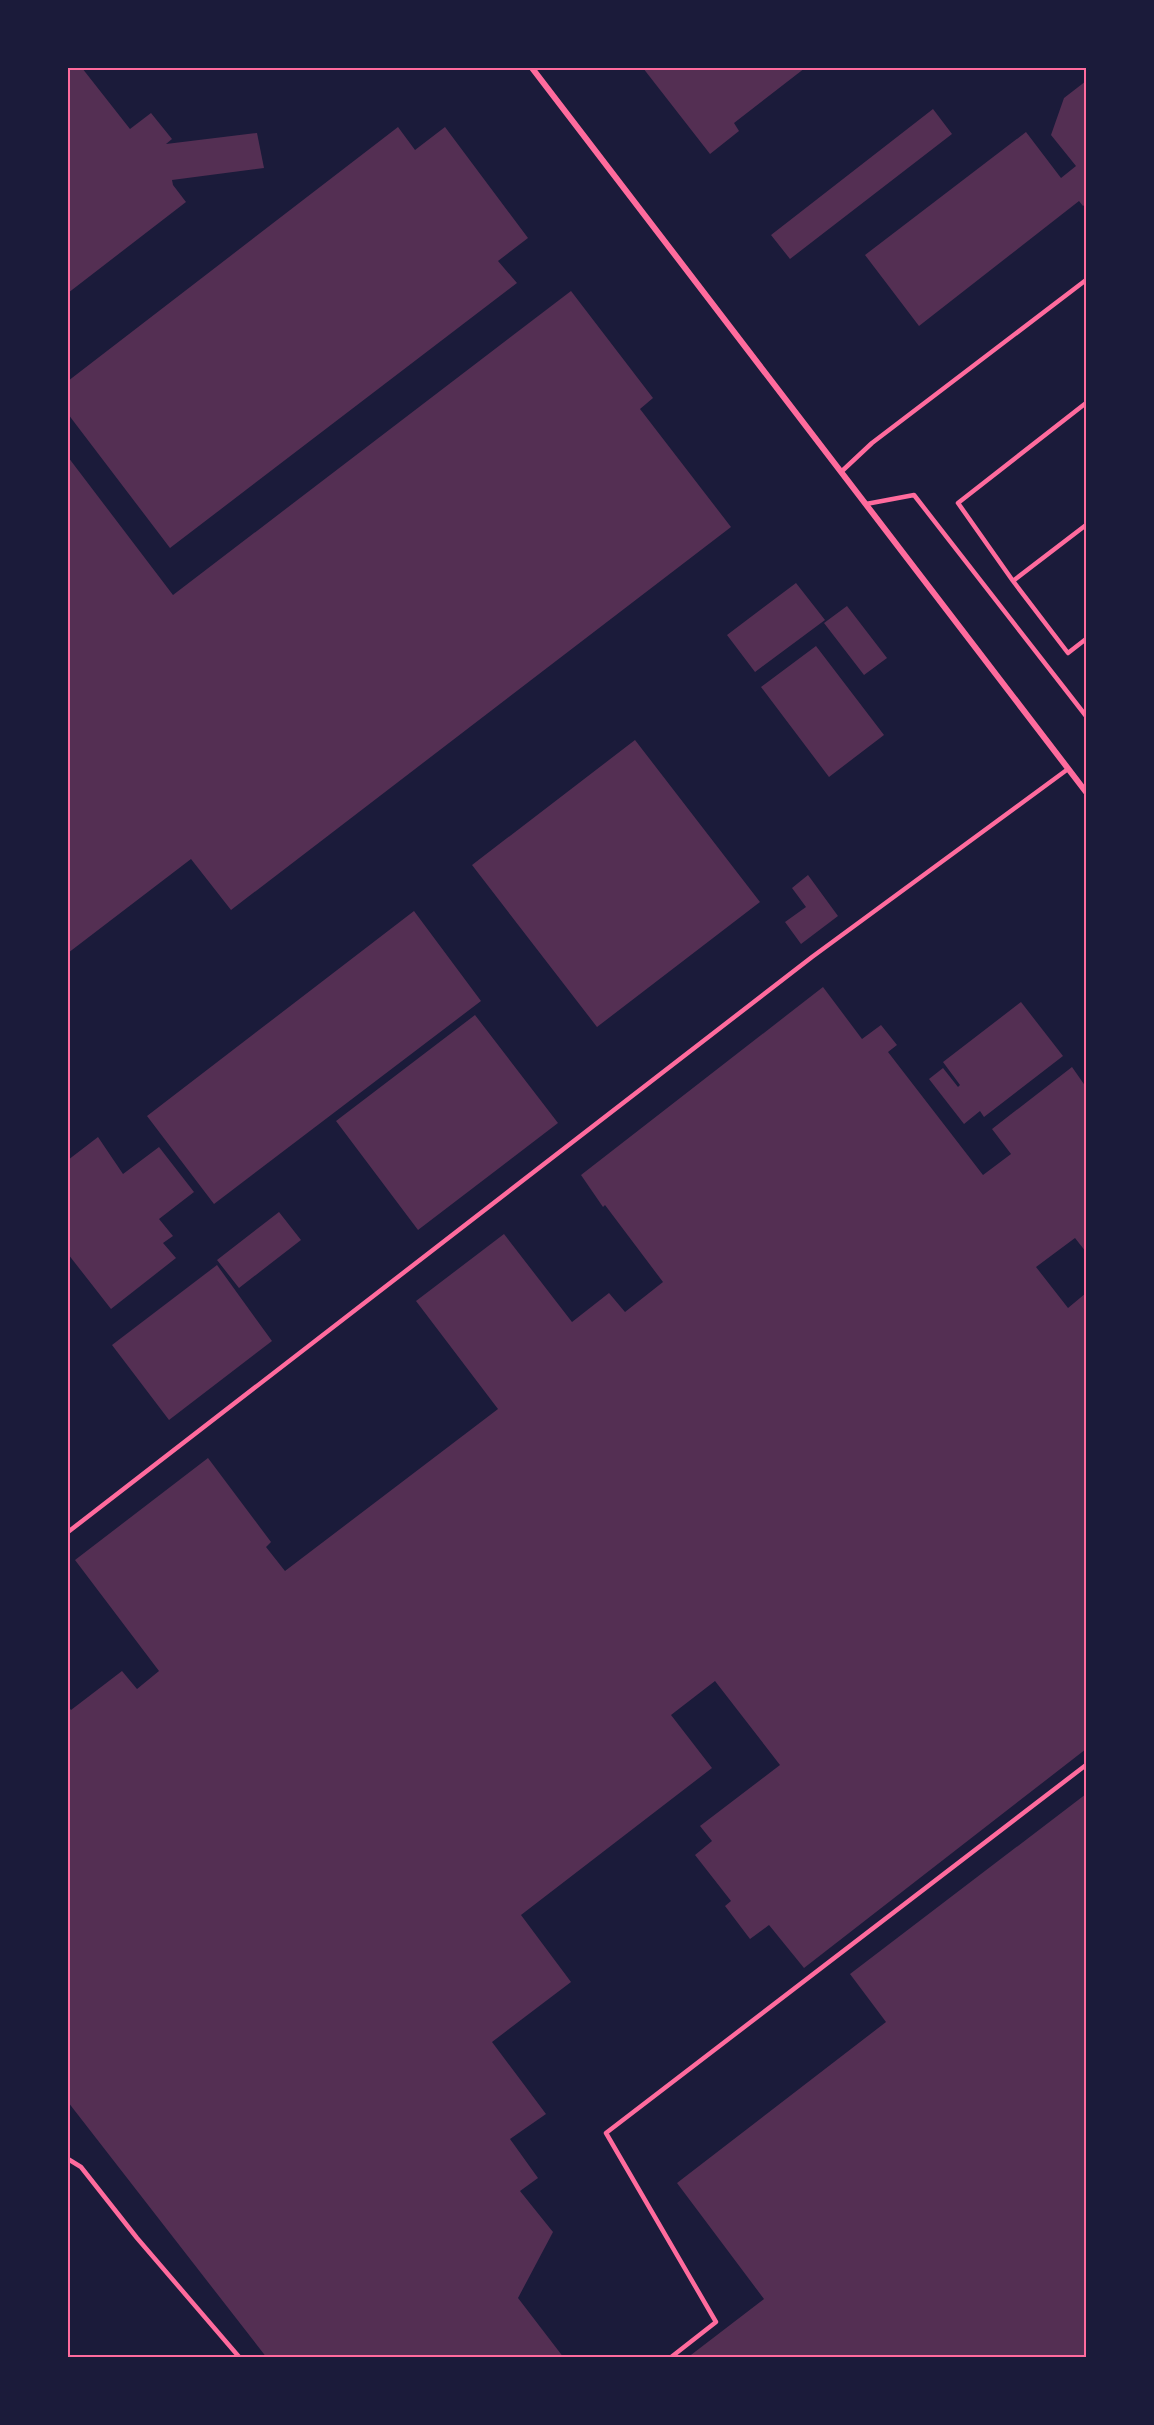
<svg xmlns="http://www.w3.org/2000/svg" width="1154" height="2425" viewBox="0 0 1154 2425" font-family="Barlow,sans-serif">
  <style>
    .building { fill: #542f53 }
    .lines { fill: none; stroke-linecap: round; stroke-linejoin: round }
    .service { stroke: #ff6b9d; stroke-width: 4.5 }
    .minor { stroke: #ff6b9d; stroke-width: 6 }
    .neatline { fill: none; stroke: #ff6b9d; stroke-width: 2 }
  </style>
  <rect width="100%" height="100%" fill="#1b1b3a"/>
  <path class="building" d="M68 68H82L130 129 151 113 172 139 166 144 257 133 264 168 172 180 173 185 186 202 68 293Z
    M643 68H805L734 123 739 131 710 154Z
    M1086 81V204L1083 206 1079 201 919 326 865 255 1026 132 1061 178 1076 166 1051 135 1064 98Z
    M933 109 952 134 790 259 771 235Z
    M398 127 415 150 445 127 528 238 498 261 517 283 170 548 68 414V381Z
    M571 291 653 398 640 409 731 527 231 910 191 859 68 953V457L173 595Z
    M796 583 825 620 755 672 727 635Z
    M847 606 887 658 864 675 824 623Z
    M816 646 884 735 829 777 761 687Z
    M635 740 760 902 597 1027 472 865Z
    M808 875 838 916 801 944 785 922 806 907 792 888Z
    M414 911 481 1001 214 1204 147 1116Z
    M823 987 862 1039 881 1025 897 1045 888 1052 983 1175 1011 1154 992 1129 1072 1067 1086 1087V1252L1075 1238 1036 1267 1068 1308 1086 1293V1749L804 1968 769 1925 750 1939 725 1906 731 1901 695 1855 712 1841 700 1826 780 1765 715 1681 671 1715 712 1768 521 1915 571 1982 492 2042 546 2114 510 2139 538 2178 520 2191 553 2232 518 2298 564 2358H267L68 2102V1706L71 1710 122 1671 137 1689 159 1671 75 1560 208 1458 271 1542 266 1547 285 1571 498 1409 416 1301 504 1234 572 1322 609 1293 625 1312 663 1282 605 1205 603 1207 581 1175Z
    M1021 1002 1063 1056 984 1117 980 1111 964 1124 929 1079 943 1068 958 1087 960 1085 943 1062Z
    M475 1015 558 1123 418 1230 336 1121Z
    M98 1137 123 1174 159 1147 194 1192 159 1219 173 1236 163 1243 176 1258 111 1309 68 1254V1160Z
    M279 1212 301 1240 239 1288 217 1260Z
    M217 1265 272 1341 169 1420 112 1345Z
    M1086 1794V2358H687L764 2299 677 2183 886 2022 850 1974Z"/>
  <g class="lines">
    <path class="service" d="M841 472 872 443 1086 280
      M866 504 914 495 1086 716
      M1086 525 1013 581 1068 653 1086 639
      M1013 581 958 503 1086 403
      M68 1532 812 957 1068 769
      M68 2159 81 2167 137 2238 240 2358
      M670 2358 716 2322 606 2133 1086 1765"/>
    <path class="minor" d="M532 68 1086 792"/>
  </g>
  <rect width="1154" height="2425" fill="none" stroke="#1b1b3a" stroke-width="138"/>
  <rect x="69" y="69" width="1016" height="2287" class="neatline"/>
</svg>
